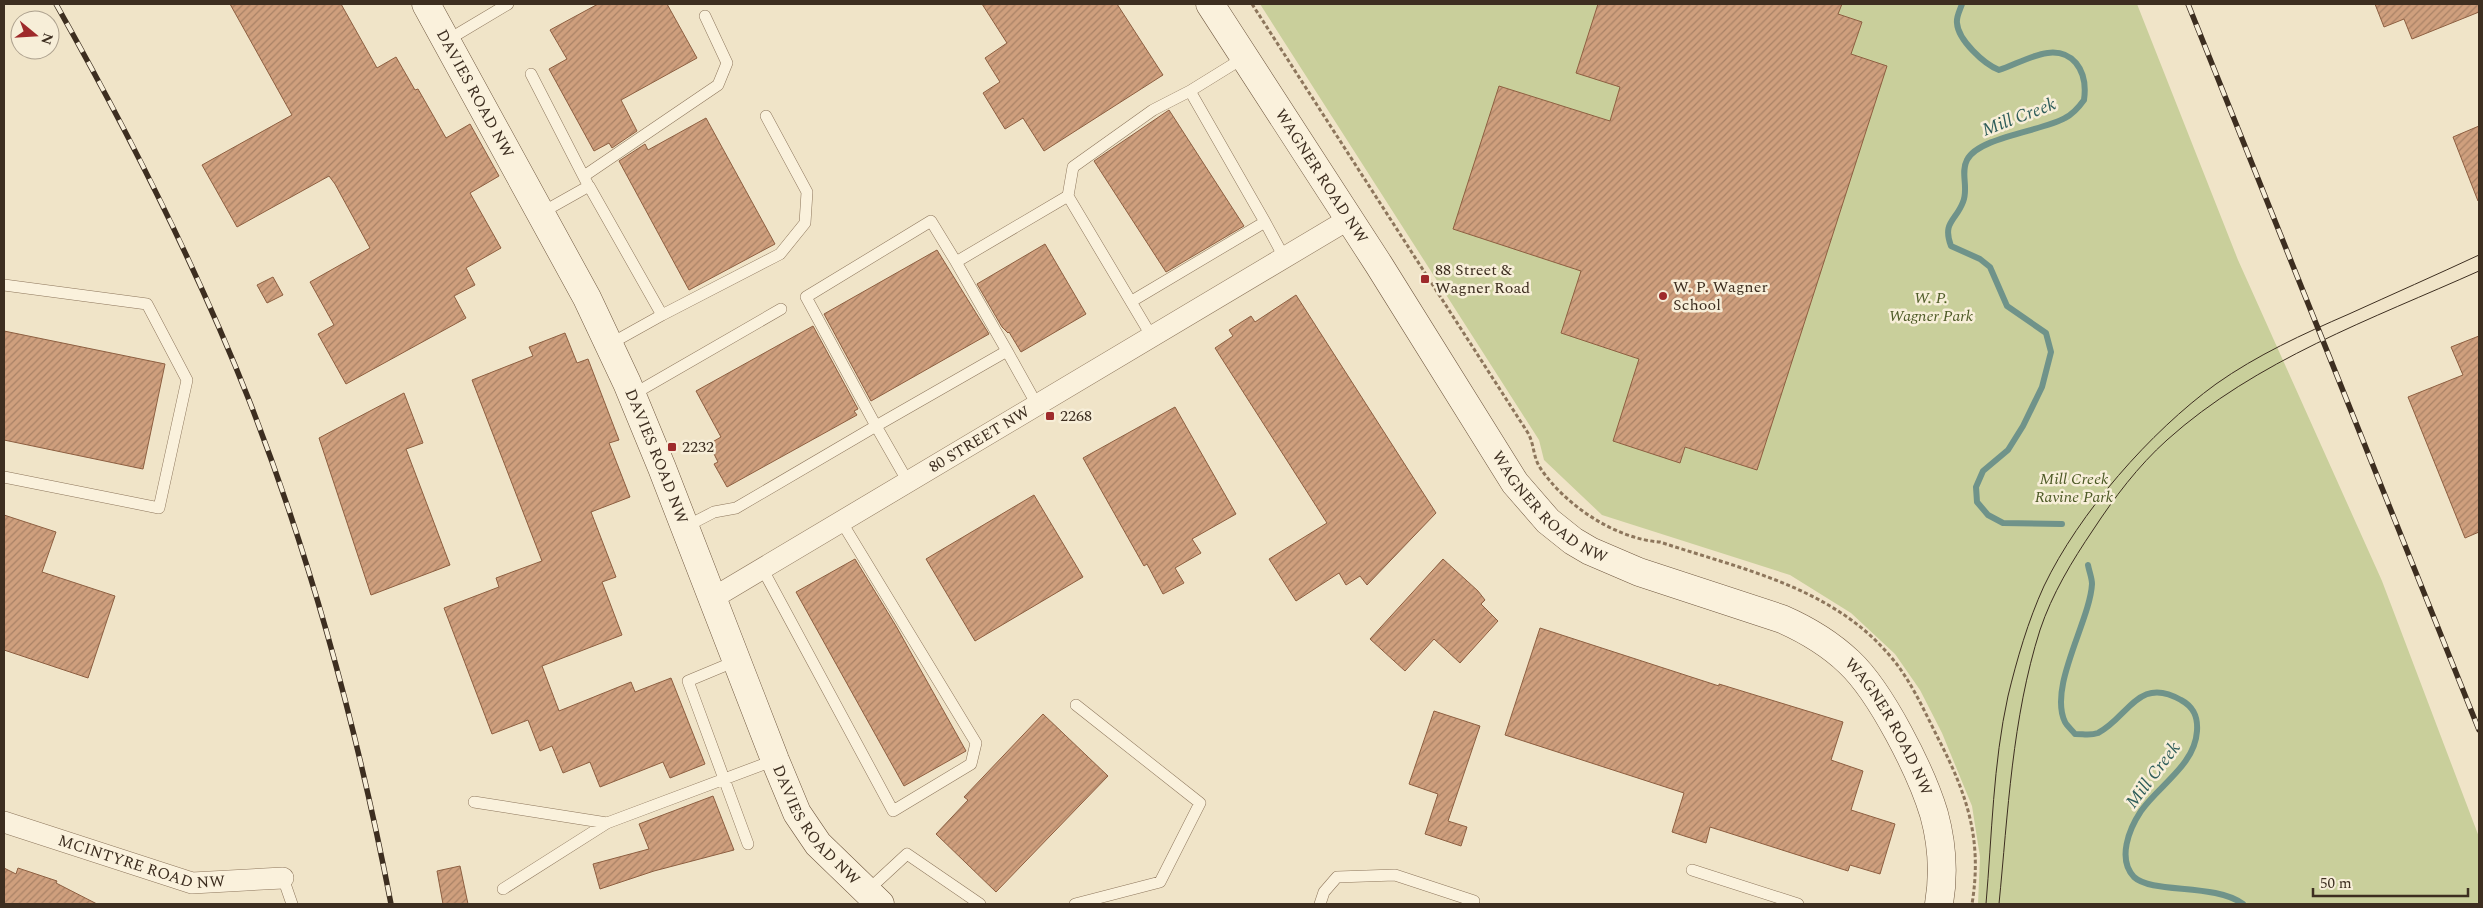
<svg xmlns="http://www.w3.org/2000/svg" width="2483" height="908" viewBox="0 0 2483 908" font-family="Spectral,serif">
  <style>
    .park { fill: #c9cf9b }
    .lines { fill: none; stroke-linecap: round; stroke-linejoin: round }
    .stream { stroke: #6f938a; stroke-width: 6 }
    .building { fill: url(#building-hatch); stroke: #8d5f41 }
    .lane-casing { stroke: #8d765c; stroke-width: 12 }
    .street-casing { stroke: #8d765c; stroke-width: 22 }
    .secondary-casing { stroke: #6f573f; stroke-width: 29 }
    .path { stroke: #8d765c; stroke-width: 3; stroke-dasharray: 4 2.5; stroke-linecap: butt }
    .lane { stroke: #faf1dc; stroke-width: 11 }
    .street { stroke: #faf1dc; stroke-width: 21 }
    .secondary { stroke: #faf1dc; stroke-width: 28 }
    .tram { stroke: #3d2e20; stroke-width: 1 }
    .rail-casing { stroke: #3d2e20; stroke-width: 5.5 }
    .rail { stroke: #f7eed8; stroke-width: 4; stroke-dasharray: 11; stroke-linecap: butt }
    .poi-dot { fill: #9e2a2b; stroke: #f7eed8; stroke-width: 2 }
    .labels { text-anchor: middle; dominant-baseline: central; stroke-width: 5; stroke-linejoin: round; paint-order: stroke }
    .street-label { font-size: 16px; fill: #3d2e20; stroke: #f7eed8 }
    .poi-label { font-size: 16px; fill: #3d2e20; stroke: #f7eed8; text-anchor: start }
    .park-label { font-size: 16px; font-style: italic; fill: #4d5a26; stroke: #f7eed8 }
    .water-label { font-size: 18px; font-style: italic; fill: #2f5d5a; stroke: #f7eed8 }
  </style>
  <defs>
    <pattern id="building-hatch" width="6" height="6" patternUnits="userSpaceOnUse" patternTransform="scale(1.25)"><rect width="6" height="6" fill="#cf9f7d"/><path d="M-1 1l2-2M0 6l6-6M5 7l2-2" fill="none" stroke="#a98266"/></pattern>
  </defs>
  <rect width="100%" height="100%" fill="#f0e4c8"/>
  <path class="park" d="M1260 4H2137L2238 260 2382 581 2479 837V904H1978L1980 857 1972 806 1942 733 1920 690 1895 654 1851 613 1790 575 1602 515 1544 460 1539 440Z"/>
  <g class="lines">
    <path class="stream" d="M1962 4C1960 10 1956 17 1957 23 1958 40 1984 64 1999 70 2022 63 2055 39 2076 63 2085 74 2086 86 2084 100 2079 107 2073 114 2065 118 2043 131 1978 137 1967 160 1960 173 1969 188 1963 202 1956 221 1942 222 1951 246L1980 259 1990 267 2007 306 2046 333 2051 352 2042 387 2023 426 2008 450 1983 471 1976 487 1977 502 1988 515 2003 523 2062 524
      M2088 565C2089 571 2092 578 2092 584 2090 621 2048 687 2065 722 2067 726 2072 730 2075 734 2084 734 2090 736 2098 733 2128 718 2138 675 2181 700 2194 707 2198 717 2197 731 2195 765 2159 785 2141 811 2129 829 2117 859 2134 877 2152 894 2215 883 2243 904"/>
  </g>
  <path class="building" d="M230 4H341L377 68 396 57 415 90 418 89 446 138 470 124 499 176 470 193 501 248 466 268 475 285 454 296 466 318 346 384 318 334 334 325 310 282 370 248 335 184 329 176 237 227 202 165 292 115Z
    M598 4H667L697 58 621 100 637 131 612 148 609 143 594 151 549 69 567 59 550 30Z
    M982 4H1117L1163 75 1044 151 1023 118 1005 129 983 93 1000 82 985 58 1007 43Z
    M1598 4H1842L1838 14 1862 22 1851 54 1887 66 1757 470 1685 447 1680 463 1613 441 1639 359 1561 333 1581 271 1453 229 1499 86 1610 121 1620 87 1576 73Z
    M2375 4H2479V12L2412 39 2404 19 2384 27Z
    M1169 110 1244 226 1166 272 1094 161Z
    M706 118 775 244 689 290 619 161 645 144 648 150Z
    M2479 126V201H2478L2453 137Z
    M1045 244 1086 314 1021 352 1009 332 1008 333 1002 327 977 284Z
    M937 250 989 334 871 401 824 314Z
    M273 277 283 295 267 303 257 285Z
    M1296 295 1436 513 1367 585 1360 576 1346 585 1339 573 1296 601 1269 559 1327 523 1215 348 1233 336 1229 330 1251 316 1255 322Z
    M813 326 858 409 854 411 857 415 727 487 714 464 718 462 709 444 721 437 696 391Z
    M4 331 165 364 143 469 4 440Z
    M565 333 577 363 588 359 619 440 609 443 630 497 591 512 616 577 602 582 622 635 542 666 559 711 631 682 635 692 671 678 705 764 670 778 663 762 600 787 590 762 563 773 552 746 540 751 528 720 492 734 444 608 499 587 496 578 542 561 472 380 533 356 529 347Z
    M2479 336V532L2465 538 2408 397 2463 375 2451 347Z
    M404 393 423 443 406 449 450 565 371 595 319 438Z
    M1175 407 1236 514 1192 539 1201 553 1175 568 1184 583 1163 594 1147 564 1144 566 1083 458Z
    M1034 495 1083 577 975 641 926 559Z
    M4 515 56 532 42 572 115 596 88 678 4 650Z
    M855 559 896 626 966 751 904 786 796 592Z
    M1443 559 1478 591 1485 600 1481 604 1498 621 1460 663 1434 639 1405 671 1370 639Z
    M1540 628 1719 686V684L1843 722 1831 760 1863 771 1851 810 1895 824 1880 874 1850 865 1848 871 1710 827 1706 843 1672 832 1684 793 1505 735Z
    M1434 711 1480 726 1448 821 1467 827 1461 846 1425 834 1438 794 1409 784Z
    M1043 714 1108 776 996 892 936 834 968 800 964 797Z
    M713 796 734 850 654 871 600 889 593 864 649 849 639 824Z
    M460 866 468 904H443L437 871Z
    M4 868 16 874 18 868 57 881 56 883 97 904H4Z"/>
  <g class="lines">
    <defs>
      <path id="lane" d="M446 41 508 4
        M1245 57 1190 91 1265 222
        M531 74 587 183
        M584 176 718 85 727 63 705 16
        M1068 196 1073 167 1153 110 1190 91
        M541 213 589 186 662 315 610 344
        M4 285 147 304 187 380 159 508 4 477
        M1132 301 1265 222 1285 259
        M662 315 780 254 805 223 807 192 766 116
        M1007 351 956 262 1068 196 1152 337
        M632 395 781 309
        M908 482 876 426 1007 351 1037 405
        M685 527 714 512 736 508 876 426 806 297 931 221 956 262
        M762 568 893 811 971 764 976 743 841 521
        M736 661 688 681 748 844
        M474 802 607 823
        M1692 870 1798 904
        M283 878 292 904
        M503 889 607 823 775 760
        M867 891 907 854 980 904
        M1075 904 1160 882 1200 803 1076 705
        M1320 904 1324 892 1337 877 1395 875 1474 901"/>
      <g id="street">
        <path id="s1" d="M713 598 1349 219"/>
        <path id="s2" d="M4 822 192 883 283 878"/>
      </g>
      <g id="secondary">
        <path id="s3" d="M426 4 587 298 627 383 662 468 775 760 797 813 818 844 880 904"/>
        <path id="s4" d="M1210 4 1379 265 1515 483 1548 521 1573 541 1590 551 1639 572 1782 619C1807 630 1829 643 1849 662 1881 692 1921 771 1934 814 1942 843 1944 874 1939 904"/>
      </g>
    </defs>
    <use href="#lane" class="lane-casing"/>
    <use href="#street" class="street-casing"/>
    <use href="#secondary" class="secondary-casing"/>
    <path class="path" d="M1252 4 1528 433C1534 444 1533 455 1539 466 1563 504 1615 539 1660 542 1744 570 1837 588 1895 662 1914 686 1927 717 1941 744 1969 799 1982 843 1972 904"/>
    <use href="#lane" class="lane"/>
    <use href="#street" class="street"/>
    <use href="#secondary" class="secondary"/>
    <path class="tram" d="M1986 904C1992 835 1993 764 2008 696 2017 659 2028 621 2044 586 2079 513 2150 432 2216 384 2257 355 2303 334 2349 314 2393 294 2436 275 2479 255
      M1999 904C2008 813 2012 718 2040 630 2052 594 2072 561 2093 530 2114 498 2138 466 2167 440 2256 360 2372 319 2479 271"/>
    <defs>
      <path id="rail" d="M56 4C128 132 195 263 249 400 313 564 358 733 391 904
        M2188 4 2479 730"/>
    </defs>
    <use href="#rail" class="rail-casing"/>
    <use href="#rail" class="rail"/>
  </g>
  <g class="poi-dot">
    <rect x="1420" y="274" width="10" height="10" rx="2.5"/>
    <circle cx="1663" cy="296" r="5"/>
    <rect x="1045" y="411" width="10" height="10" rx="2.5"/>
    <rect x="667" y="442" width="10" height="10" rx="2.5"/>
  </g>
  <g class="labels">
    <g class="street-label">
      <text stroke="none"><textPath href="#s3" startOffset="102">DAVIES ROAD NW</textPath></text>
      <text stroke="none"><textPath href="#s4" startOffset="205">WAGNER ROAD NW</textPath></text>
      <text stroke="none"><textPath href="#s1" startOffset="310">80 STREET NW</textPath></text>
      <text stroke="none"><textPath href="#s3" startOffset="508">DAVIES ROAD NW</textPath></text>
      <text stroke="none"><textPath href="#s4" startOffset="610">WAGNER ROAD NW</textPath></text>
      <text stroke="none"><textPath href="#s4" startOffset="1030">WAGNER ROAD NW</textPath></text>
      <text stroke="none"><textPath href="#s3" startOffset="912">DAVIES ROAD NW</textPath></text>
      <text stroke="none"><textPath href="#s2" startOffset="144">MCINTYRE ROAD NW</textPath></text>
    </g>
    <g class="poi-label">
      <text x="1435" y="270">88 Street &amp;<tspan x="1435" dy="18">Wagner Road</tspan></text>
      <text x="1673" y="287">W. P. Wagner<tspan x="1673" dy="18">School</tspan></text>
      <text x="1060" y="416">2268</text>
      <text x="682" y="447">2232</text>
    </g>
    <g class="park-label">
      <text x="1931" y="298">W. P.<tspan x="1931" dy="18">Wagner Park</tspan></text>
      <text x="2074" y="479">Mill Creek<tspan x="2074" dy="18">Ravine Park</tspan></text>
    </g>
    <g class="water-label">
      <text transform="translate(2019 117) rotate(-21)">Mill Creek</text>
      <text transform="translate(2153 775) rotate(-53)">Mill Creek</text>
    </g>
  </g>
  <rect width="2483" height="908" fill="none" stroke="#3d2e20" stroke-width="10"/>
  <g transform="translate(35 35) rotate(108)"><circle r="24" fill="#f7eed8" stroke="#ada18e"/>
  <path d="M0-4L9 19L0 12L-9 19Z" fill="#9e2a2b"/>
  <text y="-8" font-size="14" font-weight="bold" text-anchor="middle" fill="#3d2e20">N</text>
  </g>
  <path d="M2313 888v8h155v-8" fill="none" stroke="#3d2e20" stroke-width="2.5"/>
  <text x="2320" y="888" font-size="15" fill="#3d2e20" stroke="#f7eed8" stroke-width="4" paint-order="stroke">50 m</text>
</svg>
